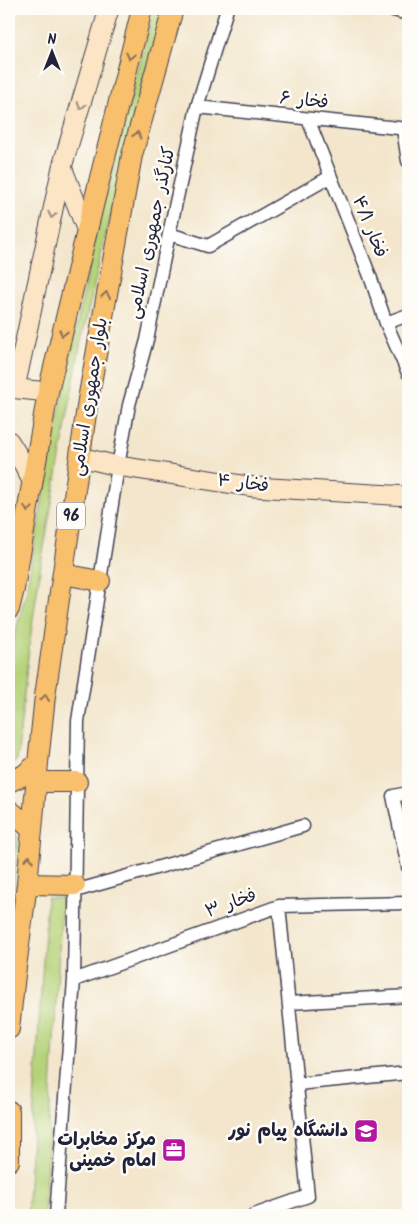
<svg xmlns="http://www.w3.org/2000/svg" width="417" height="1224" viewBox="0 0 417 1224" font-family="Kalam,'Playpen Sans Arabic',sans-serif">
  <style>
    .green { fill: #b6d37a; stroke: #6c7a5a }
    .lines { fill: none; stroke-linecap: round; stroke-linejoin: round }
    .street-casing { stroke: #413f51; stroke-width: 15 }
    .secondary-casing { stroke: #413f51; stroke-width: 21 }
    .primary-casing { stroke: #413f51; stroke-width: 22 }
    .street { stroke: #fff; stroke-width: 12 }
    .secondary { stroke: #fce5c4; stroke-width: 19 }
    .primary { stroke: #f8bf6c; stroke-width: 20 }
    .oneway { stroke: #8d7054 }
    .oneway2 { stroke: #9a8d86 }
    .labels { text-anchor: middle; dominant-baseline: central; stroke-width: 5; stroke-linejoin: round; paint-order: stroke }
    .shield { fill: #fdfcf7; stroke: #646373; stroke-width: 1 }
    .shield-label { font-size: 16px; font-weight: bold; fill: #22223b }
    .street-label { font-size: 18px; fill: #22223b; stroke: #fdfcf7 }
    .poi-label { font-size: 18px; font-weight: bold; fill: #22223b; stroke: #fdfcf7; text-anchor: end }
  </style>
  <rect width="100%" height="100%" fill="#fdfcf7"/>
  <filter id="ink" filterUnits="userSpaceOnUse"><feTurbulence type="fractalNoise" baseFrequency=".02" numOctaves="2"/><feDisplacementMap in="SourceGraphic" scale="10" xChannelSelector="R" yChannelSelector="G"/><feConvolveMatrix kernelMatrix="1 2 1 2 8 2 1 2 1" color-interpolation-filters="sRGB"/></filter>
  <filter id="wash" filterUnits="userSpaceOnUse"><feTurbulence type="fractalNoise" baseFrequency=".0096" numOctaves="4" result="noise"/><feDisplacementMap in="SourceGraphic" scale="20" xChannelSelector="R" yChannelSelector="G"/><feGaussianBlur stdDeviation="1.12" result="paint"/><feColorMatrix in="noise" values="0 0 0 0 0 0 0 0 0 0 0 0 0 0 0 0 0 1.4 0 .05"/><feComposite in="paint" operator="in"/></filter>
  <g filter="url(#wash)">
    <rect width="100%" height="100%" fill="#f3e6cc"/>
    <path class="green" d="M154 9H163L136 106 80 346 41 564 29 647 17 760 9 768V658L26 592 52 446 96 233Z
      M9 827C16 831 17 836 18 843L9 931Z
      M47 897 62 898 44 1215H27Z"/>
  </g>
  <g filter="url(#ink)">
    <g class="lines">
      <defs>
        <path id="street" d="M390 9 408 14
          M197 107 408 129
          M308 119 370 276 386 323 408 373
          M403 129 408 161
          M169 234 208 246 330 177
          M386 323 408 315
          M408 793 393 796 408 867
          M75 891 303 826
          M74 980 279 906 408 903
          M289 1003 408 996
          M297 1084 408 1073
          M56 1215 74 980 78 721 118 466 129 405 147 340 169 234 197 107 227 9
          M254 1215 308 1196 279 906"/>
        <path id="secondary" d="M87 231 62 167 109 9
          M9 388 48 392
          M15 388 62 167
          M9 441 24 465 32 481
          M80 457 118 466 254 487 408 496"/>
        <path id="primary" d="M63 574 100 581
          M9 609 14 589 48 392 94 202 142 9
          M9 782 24 775 38 763
          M36 782H77
          M9 810 19 818 32 830
          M27 884 75 885
          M9 1029 15 975 27 884 32 830 38 763 45 696 88 400 132 155 173 9
          M9 1111V1161"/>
      </defs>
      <use href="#street" class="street-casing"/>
      <use href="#secondary" class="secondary-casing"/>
      <use href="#primary" class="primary-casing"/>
      <use href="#street" class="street"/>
      <use href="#secondary" class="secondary"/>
      <use href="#primary" class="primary"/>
    </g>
    <defs><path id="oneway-chevron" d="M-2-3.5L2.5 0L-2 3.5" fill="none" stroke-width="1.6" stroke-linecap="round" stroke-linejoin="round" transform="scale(1.25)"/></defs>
    <g class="oneway">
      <use href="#oneway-chevron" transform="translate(130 56) rotate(104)"/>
      <use href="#oneway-chevron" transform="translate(137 135) rotate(-74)"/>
      <use href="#oneway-chevron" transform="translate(106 295) rotate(-80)"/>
      <use href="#oneway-chevron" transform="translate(63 333) rotate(104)"/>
      <use href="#oneway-chevron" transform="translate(28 509) rotate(100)"/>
      <use href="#oneway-chevron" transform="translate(45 698) rotate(-83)"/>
      <use href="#oneway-chevron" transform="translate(29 859) rotate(-84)"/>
    </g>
    <g class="oneway2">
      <use href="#oneway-chevron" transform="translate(81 106) rotate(106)"/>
      <use href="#oneway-chevron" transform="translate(52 215) rotate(102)"/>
    </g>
  </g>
  <defs>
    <symbol id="university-square" viewBox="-11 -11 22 22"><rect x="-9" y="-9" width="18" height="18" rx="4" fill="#b5179e" stroke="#fdfcf7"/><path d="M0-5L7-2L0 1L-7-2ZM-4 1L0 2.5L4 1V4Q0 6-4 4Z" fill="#fff"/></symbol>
    <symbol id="office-square" viewBox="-11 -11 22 22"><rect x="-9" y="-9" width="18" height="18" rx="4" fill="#b5179e" stroke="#fdfcf7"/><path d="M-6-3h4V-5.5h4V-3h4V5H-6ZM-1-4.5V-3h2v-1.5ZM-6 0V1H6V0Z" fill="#fff"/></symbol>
  </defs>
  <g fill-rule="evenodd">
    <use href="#university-square" x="352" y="1117" width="28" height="28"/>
    <use href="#office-square" x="160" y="1136" width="28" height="28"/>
  </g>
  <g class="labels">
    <rect class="shield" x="57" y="502.5" width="28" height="27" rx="4"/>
    <g class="shield-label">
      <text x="71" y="516">96</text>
    </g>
    <g class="street-label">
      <text transform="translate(304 101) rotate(6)">فخار ۶</text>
      <text transform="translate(369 227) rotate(68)">فخار ۴/۱</text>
      <text transform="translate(152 233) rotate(-78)">کنارگذر جمهوری اسلامی</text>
      <text transform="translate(90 397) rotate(-81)">بلوار جمهوری اسلامی</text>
      <text transform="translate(243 484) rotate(7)">فخار ۴</text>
      <text transform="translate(231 904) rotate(-20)">فخار ۳</text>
    </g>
    <g class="poi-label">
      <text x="348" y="1131">دانشگاه پیام نور</text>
      <text x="156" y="1140">مرکز مخابرات<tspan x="156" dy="21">امام خمینی</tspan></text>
    </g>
  </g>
  <rect width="417" height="1224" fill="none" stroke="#fdfcf7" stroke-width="30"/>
  <g transform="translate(52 52)" stroke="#fdfcf7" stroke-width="4" paint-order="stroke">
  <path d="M0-4L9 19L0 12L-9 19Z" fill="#22223b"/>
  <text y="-8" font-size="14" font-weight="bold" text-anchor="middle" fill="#22223b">N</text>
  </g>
</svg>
